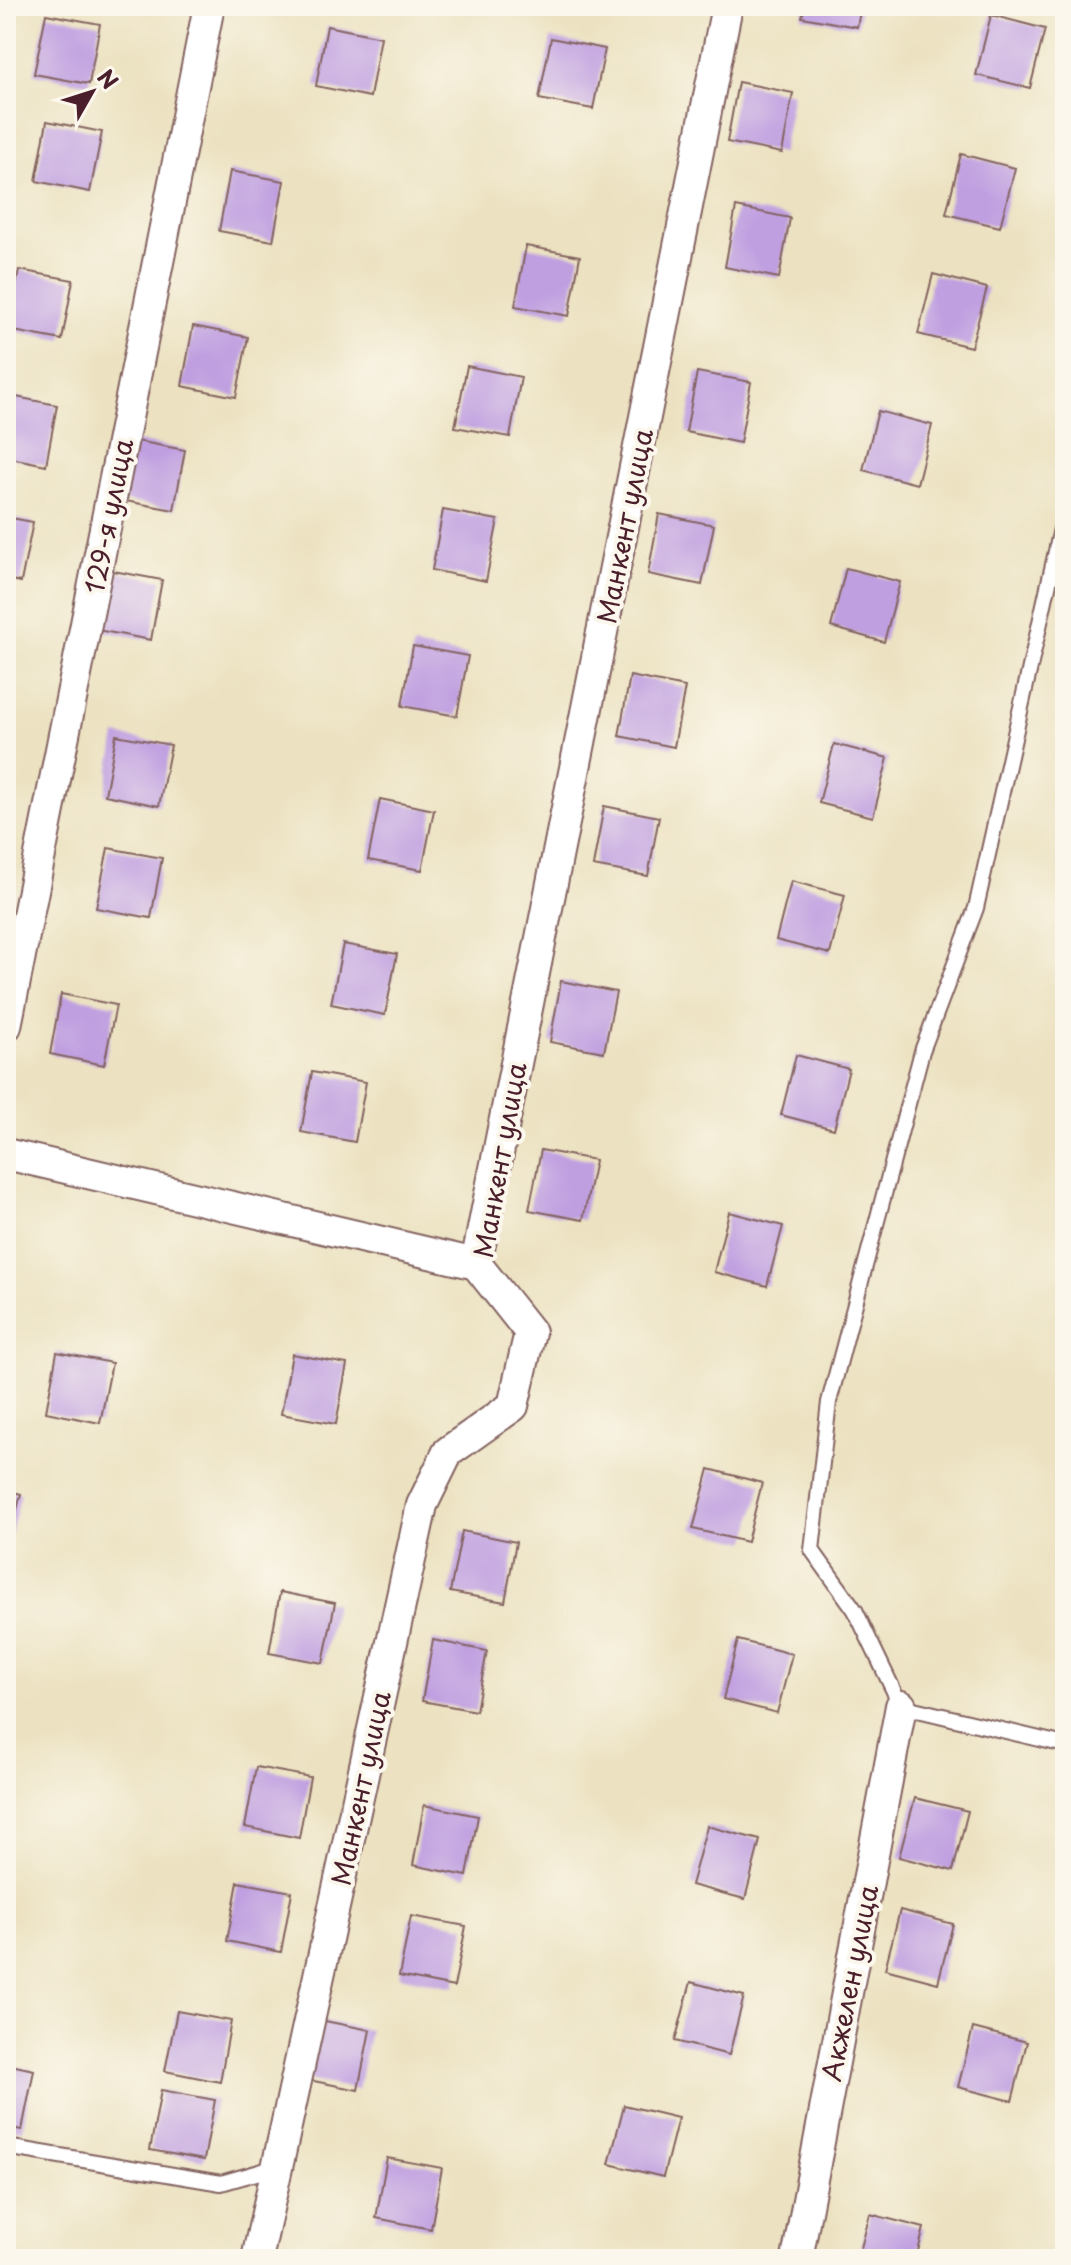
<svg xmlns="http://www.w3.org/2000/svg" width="1071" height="2265" viewBox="0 0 1071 2265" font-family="'Playpen Sans',sans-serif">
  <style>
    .building { fill: #bf9fe0 }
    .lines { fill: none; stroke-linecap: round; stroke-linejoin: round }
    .service-casing { stroke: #836360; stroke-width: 18 }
    .minor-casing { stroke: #836360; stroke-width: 34 }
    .service { stroke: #fff; stroke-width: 14 }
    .minor { stroke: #fff; stroke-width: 30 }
    .labels { text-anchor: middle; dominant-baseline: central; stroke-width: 8; stroke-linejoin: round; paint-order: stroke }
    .street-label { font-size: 26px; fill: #4a1f2b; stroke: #fbf7ec }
  </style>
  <rect width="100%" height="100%" fill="#fbf7ec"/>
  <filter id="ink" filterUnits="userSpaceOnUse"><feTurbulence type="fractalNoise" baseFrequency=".0125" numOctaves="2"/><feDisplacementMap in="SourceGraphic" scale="16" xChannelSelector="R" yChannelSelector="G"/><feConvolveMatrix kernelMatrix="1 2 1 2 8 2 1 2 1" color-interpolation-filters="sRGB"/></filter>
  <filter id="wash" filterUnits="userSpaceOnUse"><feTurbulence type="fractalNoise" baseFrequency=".006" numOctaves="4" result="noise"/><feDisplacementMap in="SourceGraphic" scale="32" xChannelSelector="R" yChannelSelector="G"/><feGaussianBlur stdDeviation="1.8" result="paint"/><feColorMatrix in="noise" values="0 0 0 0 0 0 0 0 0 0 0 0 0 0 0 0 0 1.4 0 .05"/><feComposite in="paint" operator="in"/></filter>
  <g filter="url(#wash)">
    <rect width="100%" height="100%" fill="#ece2c1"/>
    <g id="blocks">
      <path class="building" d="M805 6H861L857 27 802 17Z
        M46 14 100 24 89 84 34 74Z
        M991 15 1045 29 1030 88 976 75Z
        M327 26 381 37 370 97 316 86Z
        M551 38 605 49 593 109 539 99Z
        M738 82 793 93 782 153 727 142Z
        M47 121 102 132 90 192 36 181Z
        M961 154 1015 168 1000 227 946 214Z
        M230 171 284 181 273 241 219 231Z
        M736 207 790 218 779 278 725 267Z
        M526 246 580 256 569 316 515 306Z
        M19 270 73 280 62 340 8 330Z
        M933 274 987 288 971 347 918 334Z
        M193 326 248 337 236 397 182 386Z
        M467 366 521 377 510 437 455 427Z
        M697 372 751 382 740 443 686 432Z
        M6 395 57 405 46 465 6 457Z
        M878 411 932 425 917 484 863 470Z
        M131 440 185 450 174 510 120 500Z
        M443 510 498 520 486 581 432 570Z
        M659 514 714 525 702 585 648 574Z
        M6 517 33 522 21 582 6 579Z
        M846 568 900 582 884 642 831 627Z
        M108 570 162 580 151 640 97 630Z
        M413 646 468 656 457 716 402 706Z
        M630 676 685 687 674 747 619 736Z
        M116 735 171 745 159 806 105 795Z
        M834 744 888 758 873 817 819 803Z
        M380 799 434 810 422 870 368 860Z
        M604 806 659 817 648 876 593 866Z
        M108 848 162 858 151 918 96 908Z
        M791 881 845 895 830 954 776 940Z
        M343 944 397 954 385 1015 331 1004Z
        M561 981 616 992 604 1052 550 1042Z
        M61 994 116 1005 104 1065 50 1054Z
        M796 1055 849 1069 834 1129 781 1115Z
        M312 1072 366 1082 355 1142 301 1132Z
        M541 1150 595 1160 583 1220 529 1210Z
        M729 1212 783 1226 767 1286 714 1272Z
        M57 1352 112 1363 100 1423 46 1412Z
        M292 1354 347 1364 336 1424 281 1414Z
        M709 1469 762 1483 747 1542 693 1529Z
        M6 1490 21 1494 7 1548H6Z
        M462 1531 516 1542 505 1602 450 1592Z
        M280 1592 335 1603 323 1663 269 1653Z
        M433 1640 487 1651 476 1711 422 1701Z
        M738 1640 792 1654 777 1713 723 1699Z
        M256 1767 310 1777 299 1838 245 1827Z
        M915 1798 968 1811 953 1871 899 1857Z
        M424 1805 478 1816 467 1876 413 1865Z
        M707 1826 760 1840 745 1899 691 1885Z
        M238 1882 292 1892 281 1952 227 1941Z
        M900 1910 953 1924 938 1983 885 1969Z
        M411 1916 466 1926 454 1987 399 1976Z
        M691 1982 744 1996 729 2055 675 2041Z
        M177 2011 231 2021 220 2082 165 2071Z
        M315 2019 370 2030 358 2090 304 2079Z
        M973 2028 1027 2042 1012 2101 958 2087Z
        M6 2064 34 2070 22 2130 6 2127Z
        M161 2090 215 2100 204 2160 150 2150Z
        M624 2105 678 2118 663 2177 609 2164Z
        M387 2158 442 2168 431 2229 376 2218Z
        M870 2214 924 2228 916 2259H858Z"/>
    </g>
  </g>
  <g filter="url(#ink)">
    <use href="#blocks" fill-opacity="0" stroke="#836360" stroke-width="2"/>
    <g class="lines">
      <defs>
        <path id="service" d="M1065 511 976 908 922 1051 829 1402 812 1550 855 1610 901 1706 1065 1745
          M6 2147 221 2183 277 2167"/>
        <path id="minor" d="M6 1026 209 6
          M6 1154 476 1264
          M257 2259 422 1505 448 1452 513 1406 530 1332 476 1264 727 6
          M797 2259 901 1706"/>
      </defs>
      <use href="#service" class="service-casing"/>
      <use href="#minor" class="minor-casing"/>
      <use href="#service" class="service"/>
      <use href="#minor" class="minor"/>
    </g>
  </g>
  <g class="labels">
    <g class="street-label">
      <text transform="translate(108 516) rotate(-79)">129-я улица</text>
      <text transform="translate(624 526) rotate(-79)">Манкент улица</text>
      <text transform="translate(499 1160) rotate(-80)">Манкент улица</text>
      <text transform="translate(360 1788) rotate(-78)">Манкент улица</text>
      <text transform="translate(849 1983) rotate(-79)">Акжелен улица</text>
    </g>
  </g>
  <rect width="1071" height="2265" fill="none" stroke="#fbf7ec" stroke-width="32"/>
  <g transform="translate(92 92) rotate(51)" stroke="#fbf7ec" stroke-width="6" paint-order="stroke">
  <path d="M0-6L14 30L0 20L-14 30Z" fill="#4a1f2b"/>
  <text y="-12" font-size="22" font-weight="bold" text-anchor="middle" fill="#4a1f2b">N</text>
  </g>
</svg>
